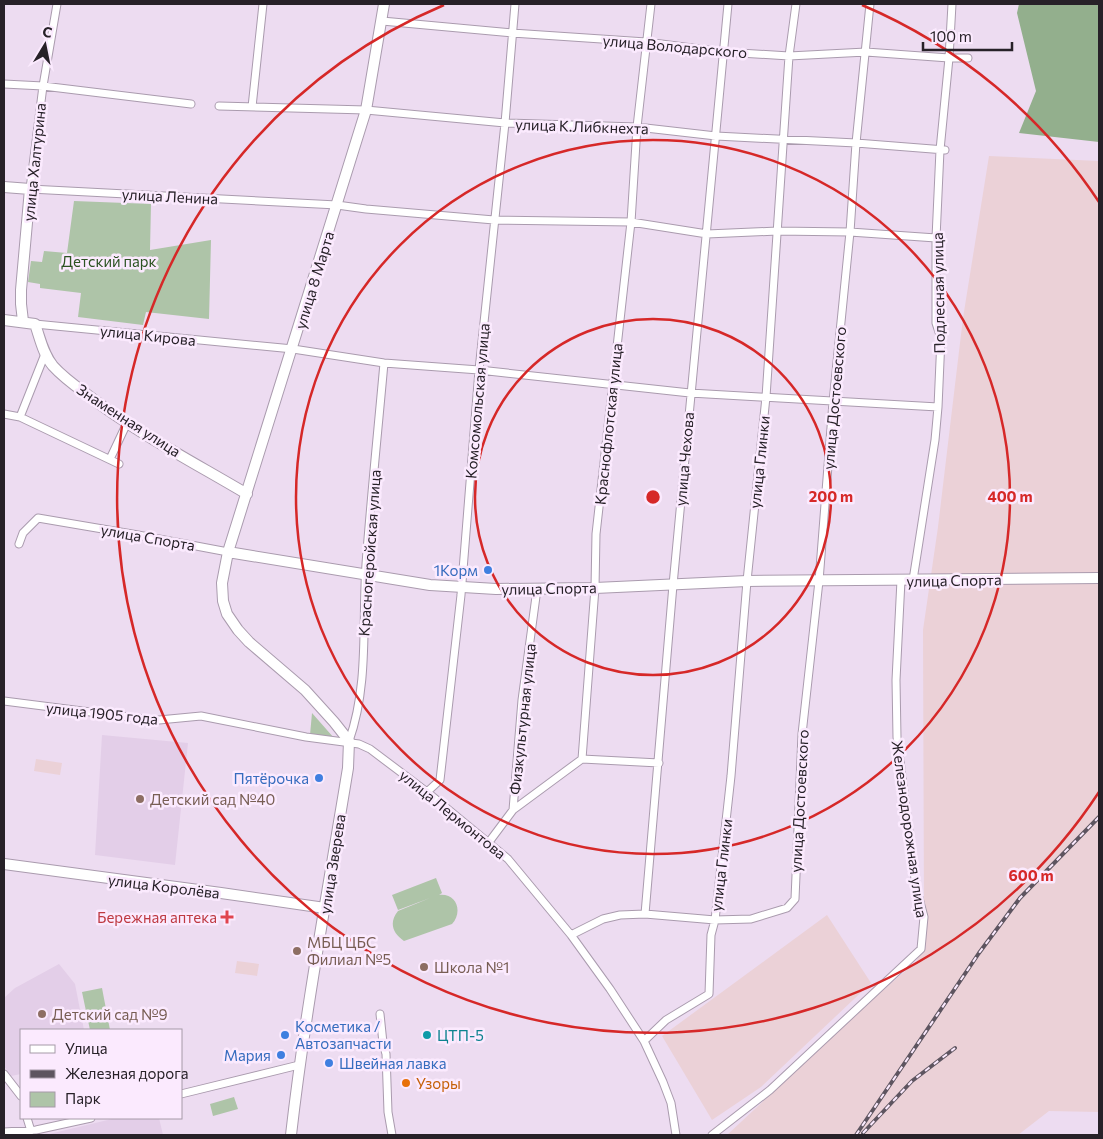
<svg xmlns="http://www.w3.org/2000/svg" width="1103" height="1139" viewBox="0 0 1103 1139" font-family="Commissioner,sans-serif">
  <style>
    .industrial { fill: #ebd1d7 }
    .built { fill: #e3cee8 }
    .green { fill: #aec4a8 }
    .forest { fill: #93af8d }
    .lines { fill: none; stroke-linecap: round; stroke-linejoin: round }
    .street-casing { stroke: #aa9bae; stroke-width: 9 }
    .secondary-casing { stroke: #aa9bae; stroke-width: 12 }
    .street { stroke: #fff; stroke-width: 7 }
    .secondary { stroke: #fff; stroke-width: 10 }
    .rail-casing { stroke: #5e5560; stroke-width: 4 }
    .rail { stroke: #fbeafe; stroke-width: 2; stroke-dasharray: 5.5; stroke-linecap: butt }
    .ring { fill: none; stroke: #d62828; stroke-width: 2.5 }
    .shop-dot { fill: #3f7fe0; stroke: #fbeafe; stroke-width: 2 }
    .education-dot { fill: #8d6e63; stroke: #fbeafe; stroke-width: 2 }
    .health-dot { fill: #e0444e; stroke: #fbeafe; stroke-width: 2 }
    .culture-dot { fill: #0f9aa8; stroke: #fbeafe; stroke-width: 2 }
    .food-dot { fill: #e8710a; stroke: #fbeafe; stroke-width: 2 }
    .labels { text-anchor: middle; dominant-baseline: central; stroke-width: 5; stroke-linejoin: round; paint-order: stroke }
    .street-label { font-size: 15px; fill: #272128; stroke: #fbeafe }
    .park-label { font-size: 15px; fill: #2c5322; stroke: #fbeafe }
    .shop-label { font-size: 15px; fill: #366cbe; stroke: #fbeafe; text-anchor: end }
    .education-label { font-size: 15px; fill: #785e54; stroke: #fbeafe; text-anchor: start }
    .health-label { font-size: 15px; fill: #be3a42; stroke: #fbeafe; text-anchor: end }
    .culture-label { font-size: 15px; fill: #0d838f; stroke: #fbeafe; text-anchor: start }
    .food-label { font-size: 15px; fill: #c56008; stroke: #fbeafe; text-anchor: start }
    .centre { fill: #d62828; stroke: #fbeafe; stroke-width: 2.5 }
    .ring-label { font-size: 15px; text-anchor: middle; font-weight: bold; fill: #d62828; stroke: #fbeafe; stroke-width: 5; stroke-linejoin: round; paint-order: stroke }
  </style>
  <rect width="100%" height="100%" fill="#eddcf1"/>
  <path class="industrial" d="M989 156 1099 161V1112L1049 1111 1018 1135H727L875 997 917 961 924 917 923 630 938 527 963 318Z
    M36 759 62 763 60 775 34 771Z
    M827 915 871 983 761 1087 712 1120 662 1036Z
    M237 961 259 964 257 976 235 973Z"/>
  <path class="built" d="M102 735 188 743 175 865 95 855Z
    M59 964 75 984 84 1030H21V1074L11 1076 4 1066V998L15 988Z
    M116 1118H159L163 1135H45Z"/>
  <path class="green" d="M74 201 151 204 150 250 211 240 209 319 146 312 143 325 78 317 81 293 40 288V284L28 282 31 261 42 262 44 251 67 253Z
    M312 713 334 738 310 735Z
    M436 878 442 893 439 895C457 893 463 912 452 924L404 941C392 933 389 922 398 911L430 898 398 910 392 895Z
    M102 988 110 1030H90L82 992Z
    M234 1097 238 1109 213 1116 210 1104Z"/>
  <path class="forest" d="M1019 4H1099V142L1019 133 1036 91 1017 13Z"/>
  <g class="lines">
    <defs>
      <path id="street" d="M57 4 43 86 30 189 337 205 366 209 494 220 631 222 707 234 777 231 850 232 936 238
        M382 21 512 33 646 42 723 52 789 56 866 52 949 58H968
        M4 84 43 86 191 104
        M219 106 366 110 505 123 637 127 716 136 856 143 945 150
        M252 107 263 4
        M35 324 293 349 384 363 479 370 690 393 938 407
        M4 414 20 417 119 464
        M20 417 45 354
        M110 459 127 423
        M19 544 23 533 38 518 138 535 228 552
        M913 580 935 440 938 407 941 338 936 323V238L940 150 949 58 952 4
        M4 701 145 719 159 720 201 716 306 737 359 744 370 749 427 792 508 859 571 935 610 989 644 1041 663 1082 671 1103 676 1135
        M349 741C369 685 362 623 366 564 371 497 378 430 384 363
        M582 759 659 763
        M427 792 440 780 461 595 479 370 505 123 515 4
        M513 810 582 759 595 588 596 534 631 222 637 127 651 4
        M489 842 513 810 522 700 537 589
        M645 914 673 585 728 4
        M571 935 603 919 620 915 645 914 715 920 751 919 787 908 795 899 802 734 819 581 833 402 850 232 856 143 870 4
        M380 1014 383 1043 386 1054 388 1112 392 1135
        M644 1041 666 1020 709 994 711 935 715 920 731 776 747 581 766 397 789 56 796 4
        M4 1074 21 1096
        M181 1094 299 1065
        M27 1118 31 1131
        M4 1132 36 1130 91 1118
        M712 1135 770 1090 921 949 924 917 916 887 897 737 896 680 901 580"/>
      <path id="secondary" d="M4 187 30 189 21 290V304L23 321
        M4 320 35 324C40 338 43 354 53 366 62 376 74 385 85 393 135 432 193 462 247 494
        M228 552 430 585 496 589 595 588 747 581 1099 578
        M4 864 221 893 325 908
        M291 1135C305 1012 328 890 348 768L349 741 334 722 305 690 249 642 238 630 227 614 223 601 222 583 228 552 366 110 384 4"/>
    </defs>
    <use href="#street" class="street-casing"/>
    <use href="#secondary" class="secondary-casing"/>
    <use href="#street" class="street"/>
    <use href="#secondary" class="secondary"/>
    <defs>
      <path id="rail" d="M863 1133 912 1081 955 1048
        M856 1135 979 953 1020 898 1099 817"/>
    </defs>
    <use href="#rail" class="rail-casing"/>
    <use href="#rail" class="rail"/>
  </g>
  <g class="ring">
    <circle cx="653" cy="497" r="178"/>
    <circle cx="653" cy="497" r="357"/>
    <path d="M1099 792A535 535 0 1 1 444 5M862 5A535 535 0 0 1 1099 202"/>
  </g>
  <g class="shop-dot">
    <circle cx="488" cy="570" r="5"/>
    <circle cx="319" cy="778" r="5"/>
    <circle cx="285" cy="1035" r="5"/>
    <circle cx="281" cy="1055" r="5"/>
    <circle cx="329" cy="1063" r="5"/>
  </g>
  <g class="education-dot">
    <circle cx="140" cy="799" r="5"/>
    <circle cx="297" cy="951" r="5"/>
    <circle cx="424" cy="967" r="5"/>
    <circle cx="42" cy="1014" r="5"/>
  </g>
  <path class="health-dot" d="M224.5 909.5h5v5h5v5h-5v5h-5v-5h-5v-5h5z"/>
  <circle class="culture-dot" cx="427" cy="1035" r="5"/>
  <circle class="food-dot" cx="406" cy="1083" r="5"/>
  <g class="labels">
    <g class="street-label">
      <text transform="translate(675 46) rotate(5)">улица Володарского</text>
      <text transform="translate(582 126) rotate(2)">улица К.Либкнехта</text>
      <text transform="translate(34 162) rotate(-84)">улица Халтурина</text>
      <text transform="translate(170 196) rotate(3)">улица Ленина</text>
      <text transform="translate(314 280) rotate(-73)">улица 8 Марта</text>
      <text transform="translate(938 293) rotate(-91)">Подлесная улица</text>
      <text transform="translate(148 335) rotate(6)">улица Кирова</text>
      <text transform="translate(834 398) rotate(-85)">улица Достоевского</text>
      <text transform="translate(477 401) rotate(-85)">Комсомольская улица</text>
      <text transform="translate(129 420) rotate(33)">Знаменная улица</text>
      <text transform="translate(608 424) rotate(-84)">Краснофлотская улица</text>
      <text transform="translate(684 459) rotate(-85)">улица Чехова</text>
      <text transform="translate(759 462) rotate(-84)">улица Глинки</text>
      <text transform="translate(148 537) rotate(10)">улица Спорта</text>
      <text transform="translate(369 553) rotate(-86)">Красногеройская улица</text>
      <text transform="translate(954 580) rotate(-1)">улица Спорта</text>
      <text transform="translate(549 588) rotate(-1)">улица Спорта</text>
      <text transform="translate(102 713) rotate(6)">улица 1905 года</text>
      <text transform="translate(522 719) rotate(-84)">Физкультурная улица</text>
      <text transform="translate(799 801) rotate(-87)">улица Достоевского</text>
      <text transform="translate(453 814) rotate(39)">улица Лермонтова</text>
      <text transform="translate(910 829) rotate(82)">Железнодорожная улица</text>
      <text transform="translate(332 864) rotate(-81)">улица Зверева</text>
      <text transform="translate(721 865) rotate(-83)">улица Глинки</text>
      <text transform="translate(164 886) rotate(7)">улица Королёва</text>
    </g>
    <g class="park-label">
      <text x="109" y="261">Детский парк</text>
    </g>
    <g class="shop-label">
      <text x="478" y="570">1Корм</text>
      <text x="309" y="778">Пятёрочка</text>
      <text x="295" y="1026" text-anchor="start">Косметика /<tspan x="295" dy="17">Автозапчасти</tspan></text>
      <text x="271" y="1055">Мария</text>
      <text x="339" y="1063" text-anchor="start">Швейная лавка</text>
    </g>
    <g class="education-label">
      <text x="150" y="799">Детский сад №40</text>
      <text x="307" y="942">МБЦ ЦБС<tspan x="307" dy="17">Филиал №5</tspan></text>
      <text x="434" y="967">Школа №1</text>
      <text x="52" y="1014">Детский сад №9</text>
    </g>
    <g class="health-label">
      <text x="217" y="917">Бережная аптека</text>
    </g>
    <g class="culture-label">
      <text x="437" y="1035">ЦТП-5</text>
    </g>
    <g class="food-label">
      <text x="416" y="1083">Узоры</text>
    </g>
  </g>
  <circle cx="653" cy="497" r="8" class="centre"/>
  <g class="ring-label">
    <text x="831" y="502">200 m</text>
    <text x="1010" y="502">400 m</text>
    <text x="1031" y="881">600 m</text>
  </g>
  <rect width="1103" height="1139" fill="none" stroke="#272128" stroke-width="10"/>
  <rect x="20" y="1029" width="162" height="90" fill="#fbeafe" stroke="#a69aa8"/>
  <rect x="30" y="1045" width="25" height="8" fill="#ffffff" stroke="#a69aa8"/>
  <text x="65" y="1054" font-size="15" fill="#272128">Улица</text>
  <rect x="30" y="1070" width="25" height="8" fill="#5e5560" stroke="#a69aa8"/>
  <text x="65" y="1079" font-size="15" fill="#272128">Железная дорога</text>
  <rect x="30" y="1092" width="25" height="15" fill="#aec4a8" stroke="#a69aa8"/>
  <text x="65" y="1104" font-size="15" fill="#272128">Парк</text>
  <g transform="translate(45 45) rotate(10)" stroke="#fbeafe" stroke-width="4" paint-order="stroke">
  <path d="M0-4L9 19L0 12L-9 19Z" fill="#272128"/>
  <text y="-8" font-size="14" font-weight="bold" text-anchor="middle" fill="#272128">С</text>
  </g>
  <path d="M923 42v8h89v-8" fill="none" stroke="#272128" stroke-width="2.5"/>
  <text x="930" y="42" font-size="15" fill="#272128" stroke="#fbeafe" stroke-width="4" paint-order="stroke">100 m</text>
</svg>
